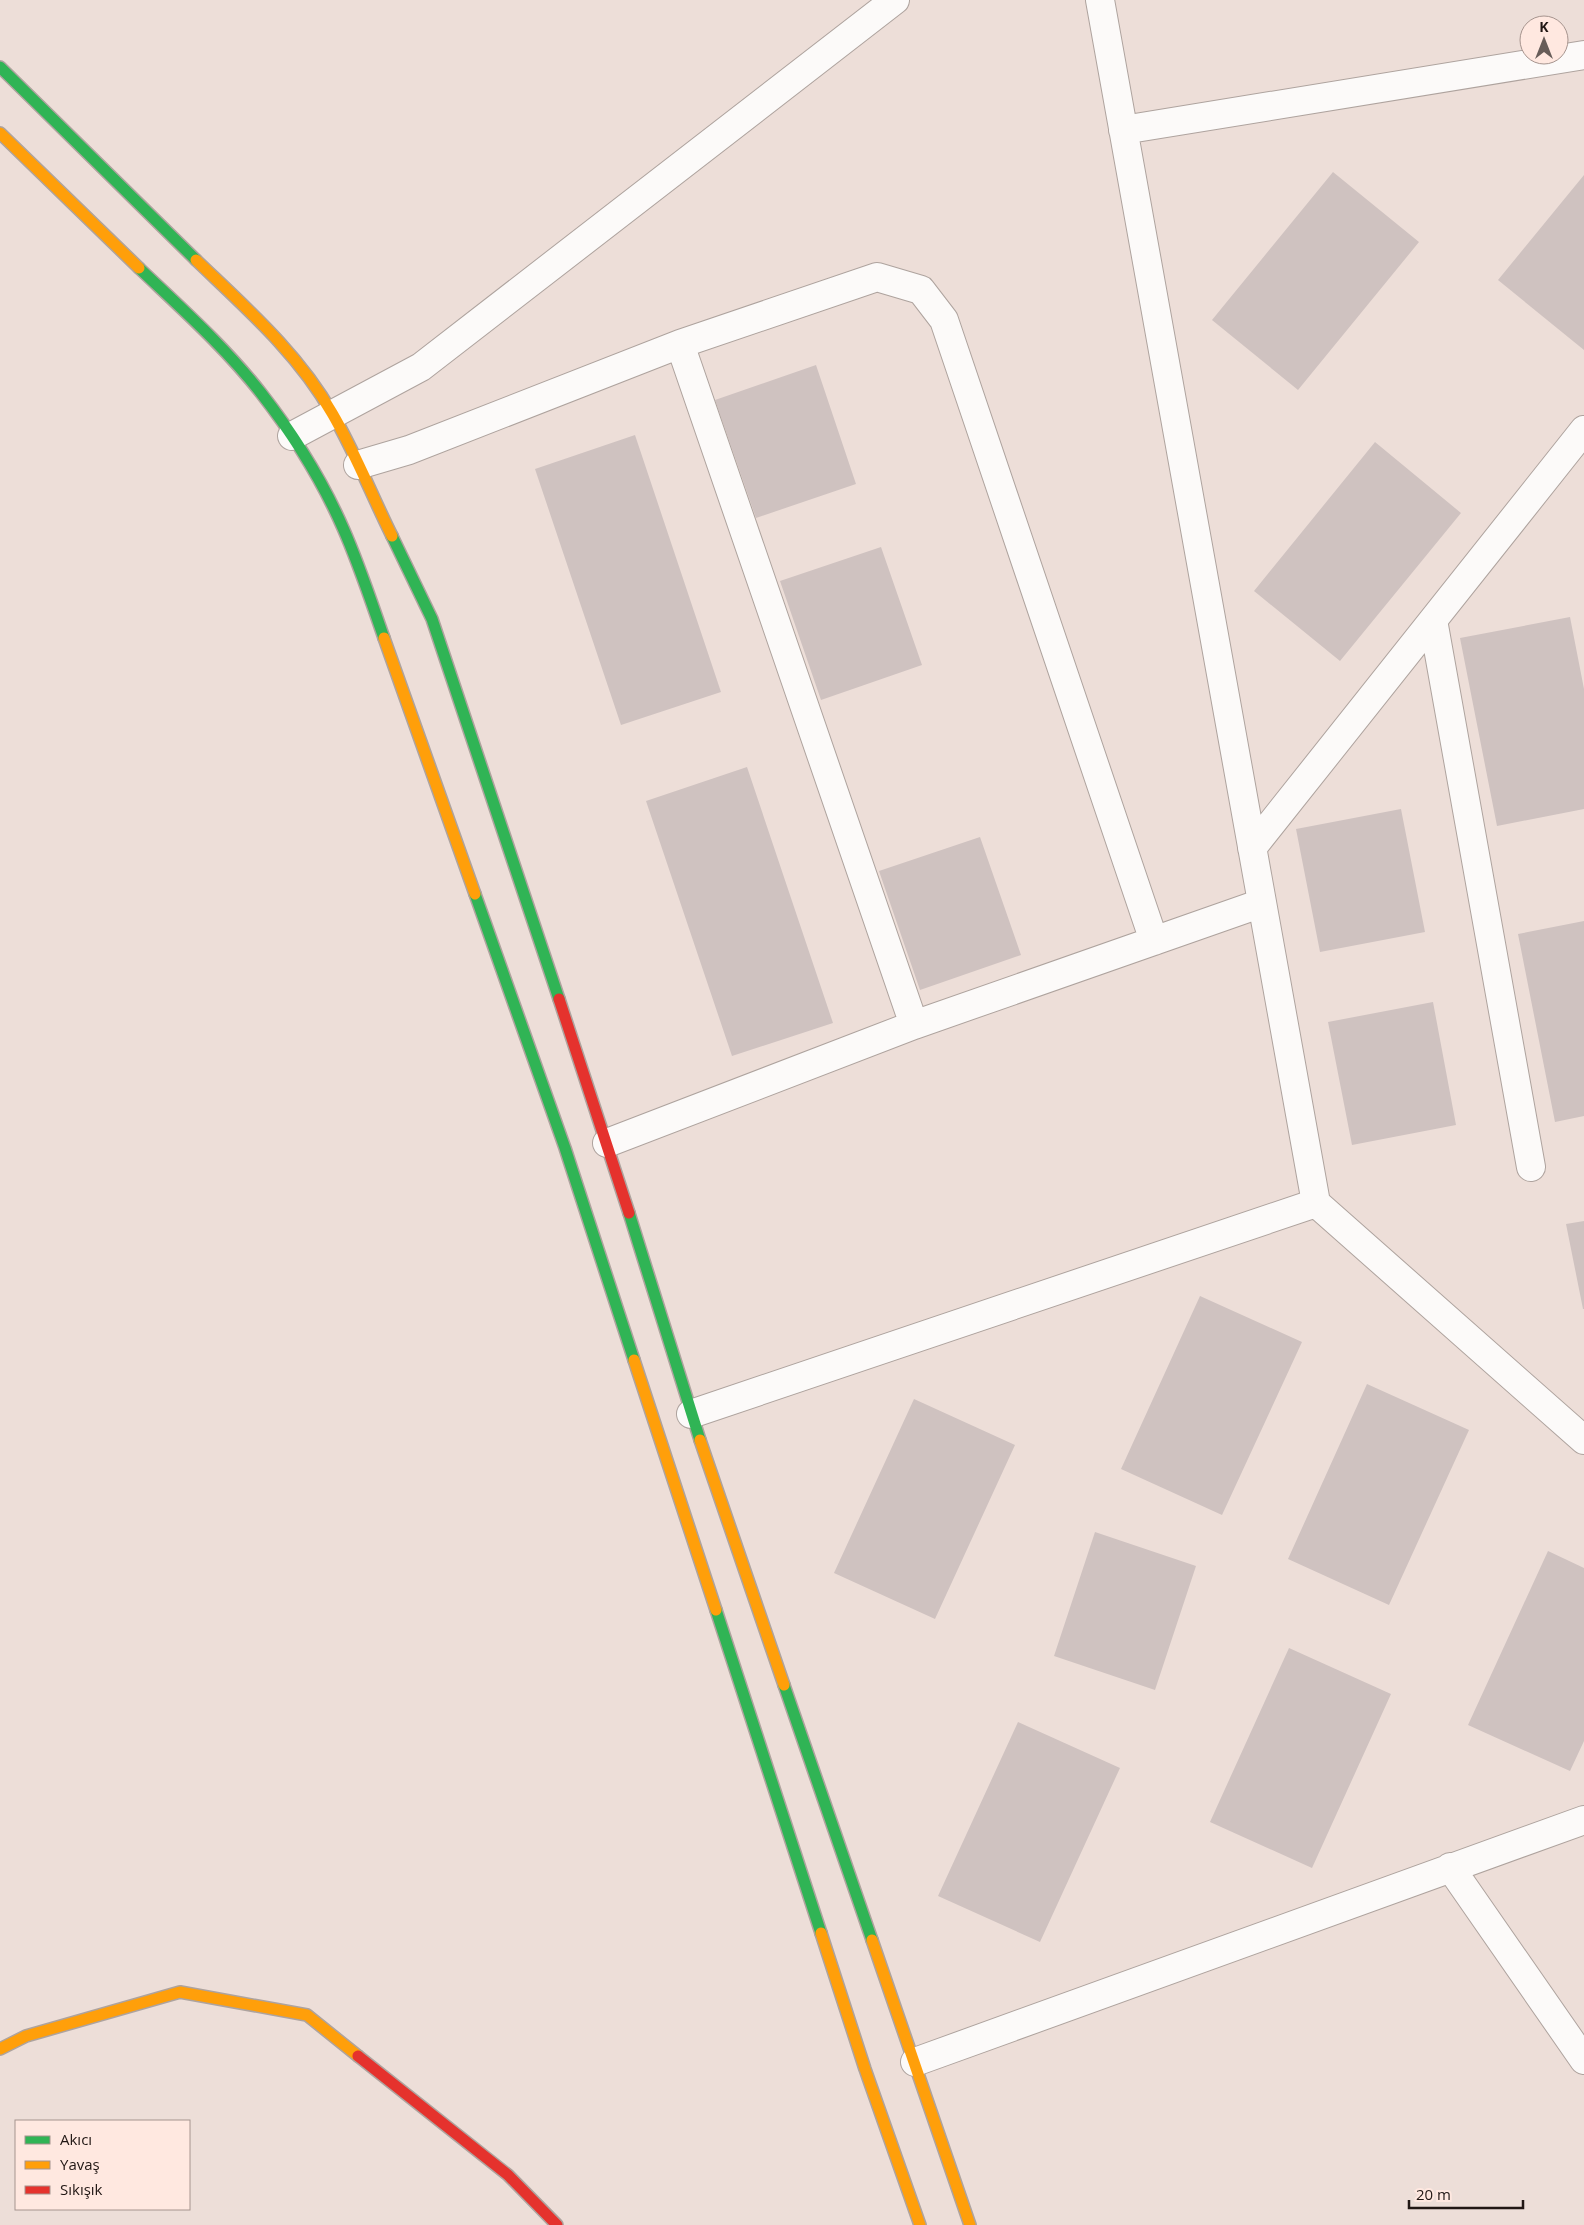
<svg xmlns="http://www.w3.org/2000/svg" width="1584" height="2225" viewBox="0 0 1584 2225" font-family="'Open Sans',sans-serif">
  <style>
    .building { fill: #cfc2c0 }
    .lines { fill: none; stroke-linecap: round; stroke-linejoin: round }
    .street-casing { stroke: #aea39e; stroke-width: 30 }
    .fast-casing { stroke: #aea39e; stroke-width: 14 }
    .slow-casing { stroke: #aea39e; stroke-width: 14 }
    .jam-casing { stroke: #aea39e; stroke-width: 14 }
    .street { stroke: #fcfaf9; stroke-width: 28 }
    .fast { stroke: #30b455; stroke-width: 11 }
    .slow { stroke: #ff9f0a; stroke-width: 11 }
    .jam { stroke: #e5322d; stroke-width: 11 }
  </style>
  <rect width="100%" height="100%" fill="#edded8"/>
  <path class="building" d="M1333 172 1419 242 1298 390 1212 320Z
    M1584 175V350L1498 280Z
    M816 365 856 484 756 518 715 400Z
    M635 435 721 692 621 725 535 469Z
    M1375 442 1461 513 1340 661 1254 591Z
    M881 547 922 665 821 700 780 581Z
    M1570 617 1584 689V809L1497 826 1460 638Z
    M747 767 833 1023 732 1056 646 801Z
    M1401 809 1425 932 1320 952 1296 829Z
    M980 837 1021 955 920 990 879 871Z
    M1584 921V1116L1555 1122 1518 934Z
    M1433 1002 1456 1125 1352 1145 1328 1022Z
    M1584 1221V1309H1583L1566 1224Z
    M1200 1296 1302 1342 1222 1515 1121 1469Z
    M1367 1384 1469 1430 1389 1605 1288 1559Z
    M914 1399 1015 1445 935 1619 834 1573Z
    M1095 1532 1196 1566 1155 1690 1054 1656Z
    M1548 1551 1584 1568V1741L1570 1771 1468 1725Z
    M1289 1648 1391 1694 1312 1868 1210 1822Z
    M1018 1722 1120 1768 1040 1942 938 1896Z"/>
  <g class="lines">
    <defs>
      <path id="street" d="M1100 0 1316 1203 1584 1440
        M1123 130 1584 55
        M680 344 914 1025
        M292 436 421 367 895 0
        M358 465 409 450 680 344 877 277 921 290 944 320 1154 941
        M1433 620 1531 1167
        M1252 848 1584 430
        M607 1143 914 1025 1262 903
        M691 1414 1316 1203
        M1450 1867 1584 2060
        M915 2062 1584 1820"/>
      <path id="fast" d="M0 67 196 260
        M139 268C181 308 225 347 261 393 293 434 322 480 343 528 359 564 371 601 384 638
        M392 536 432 619 559 999
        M475 894 565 1148 634 1360
        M629 1213 700 1440
        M716 1610 821 1933
        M784 1685 872 1940"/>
      <path id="slow" d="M0 133 139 268
        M196 260C245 307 298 353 332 413 355 452 372 496 392 536
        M384 638 475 894
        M634 1360 716 1610
        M700 1440 784 1685
        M821 1933 865 2069 920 2225
        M872 1940 970 2225
        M0 2049 26 2036 180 1992 307 2015 358 2056"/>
      <path id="jam" d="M559 999 629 1213
        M358 2056 508 2175 557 2225"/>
    </defs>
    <use href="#street" class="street-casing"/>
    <use href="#fast" class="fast-casing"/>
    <use href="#slow" class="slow-casing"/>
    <use href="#jam" class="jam-casing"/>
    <use href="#street" class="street"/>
    <use href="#fast" class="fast"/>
    <use href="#slow" class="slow"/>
    <use href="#jam" class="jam"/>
  </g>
  <rect x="15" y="2120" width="175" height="90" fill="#ffe8e0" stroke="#a6948e"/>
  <rect x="25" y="2136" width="25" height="8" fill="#30b455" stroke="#a6948e"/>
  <text x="60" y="2145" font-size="15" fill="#211714">Akıcı</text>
  <rect x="25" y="2161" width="25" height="8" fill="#ff9f0a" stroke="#a6948e"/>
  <text x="60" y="2170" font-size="15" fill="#211714">Yavaş</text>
  <rect x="25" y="2186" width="25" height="8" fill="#e5322d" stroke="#a6948e"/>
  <text x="60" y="2195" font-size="15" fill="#211714">Sıkışık</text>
  <g transform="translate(1544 40)"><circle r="24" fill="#ffe8e0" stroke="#a6948e"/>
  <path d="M0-4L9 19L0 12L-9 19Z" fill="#685d59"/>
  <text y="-8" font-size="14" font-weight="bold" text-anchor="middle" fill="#211714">K</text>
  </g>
  <path d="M1409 2200v8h114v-8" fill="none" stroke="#211714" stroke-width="2.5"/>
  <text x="1416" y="2200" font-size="15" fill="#211714" stroke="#ffe8e0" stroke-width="4" paint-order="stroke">20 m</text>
</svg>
